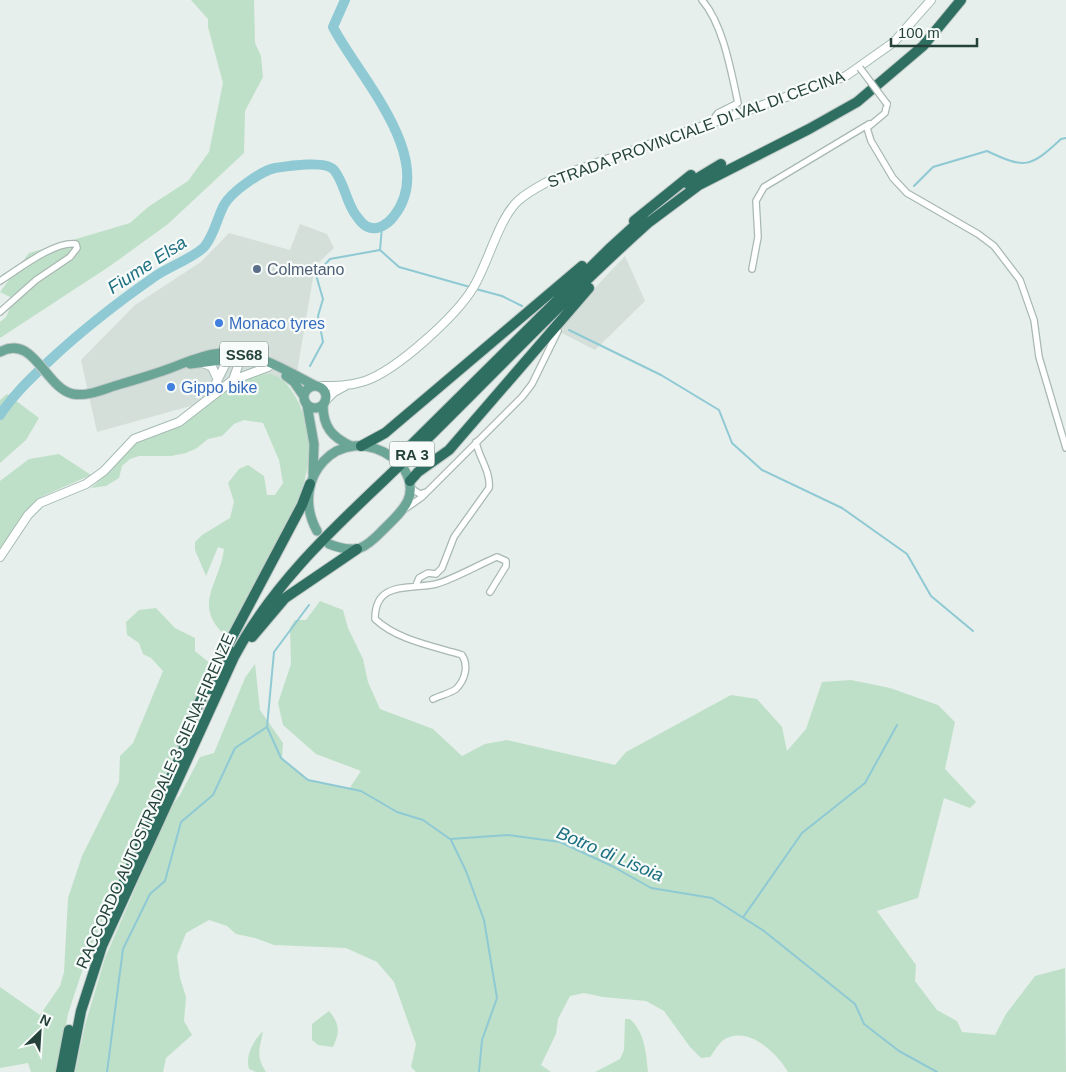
<svg xmlns="http://www.w3.org/2000/svg" width="1066" height="1072" viewBox="0 0 1066 1072" font-family="Helvetica,sans-serif">
  <style>
    .built { fill: #d4dfda }
    .green { fill: #bfe0c8 }
    .lines { fill: none; stroke-linecap: round; stroke-linejoin: round }
    .stream { stroke: #8ec9d4; stroke-width: 2 }
    .river { stroke: #8ec9d4; stroke-width: 10 }
    .street-casing { stroke: #a8b8b2; stroke-width: 8 }
    .secondary-casing { stroke: #a4bbb3; stroke-width: 10 }
    .primary-casing { stroke: #c2cac8; stroke-width: 11 }
    .highway-casing { stroke: #c2cac8; stroke-width: 12 }
    .street { stroke: #fff; stroke-width: 5.5 }
    .secondary { stroke: #fff; stroke-width: 8 }
    .primary { stroke: #6aa596; stroke-width: 9 }
    .highway { stroke: #2f6f62; stroke-width: 10 }
    .street-bridge-casing { stroke: #a8b8b2; stroke-width: 8; stroke-linecap: butt }
    .street-bridge { stroke: #fff; stroke-width: 5.5 }
    .service-dot { fill: #5c6f8a; stroke: #f7fbf9; stroke-width: 2 }
    .shop-dot { fill: #3f7fe0; stroke: #f7fbf9; stroke-width: 2 }
    .labels { text-anchor: middle; dominant-baseline: central; stroke-width: 4.5; stroke-linejoin: round; paint-order: stroke }
    .shield { fill: #f7fbf9; stroke: #637a73; stroke-width: 1 }
    .shield-label { font-size: 15px; font-weight: bold; fill: #24423a }
    .street-label { font-size: 16px; fill: #24423a; stroke: #f7fbf9 }
    .service-label { font-size: 16px; fill: #4e5e75; stroke: #f7fbf9; text-anchor: start }
    .shop-label { font-size: 16px; fill: #366cbe; stroke: #f7fbf9; text-anchor: start }
    .water-label { font-size: 18px; font-style: italic; fill: #1c6f80; stroke: #f7fbf9 }
  </style>
  <rect width="100%" height="100%" fill="#e6efeb"/>
  <path class="built" d="M300 224 327 234 334 248 315 266 297 372 285 381 271 374 254 376 239 383 212 400 97 432 81 360 135 305 201 262 229 233 290 250Z
    M625 256 645 301 595 350 560 332 573 311Z"/>
  <path class="green" d="M191 0H254L255 43 261 56 263 77 245 111 244 153 168 224 110 266 0 338V322L6 317 14 299 0 292 29 253 130 223 148 207 188 181 209 152 223 83 208 27V19Z
    M271 374C295 380 311 426 310 450 309 465 304 481 301 496L226 636C191 605 220 584 224 549L218 547 206 576 195 550V542L202 535 230 518 234 502 228 483 239 469 248 465 264 476 267 495H275L283 483 279 460 263 423 244 420 234 424 222 436 208 439 197 448 186 453 171 456H139L130 459 122 466 119 478 106 486 91 488C107 476 119 455 134 445 149 435 168 434 183 424 211 406 234 374 271 374Z
    M7 394 39 418 26 440 0 463V400Z
    M59 454 91 475 43 496 34 502 0 550V481L29 459Z
    M320 601 343 610 348 628 363 659 368 682 380 709 433 729 462 756 485 744 507 740 615 765 626 752 731 695 757 699 782 727 787 751 806 729 822 682 851 680 890 688 938 705 955 722 945 769 976 802 970 808 944 798 918 898 877 911 916 965 915 981 937 1010 957 1021 962 1032 995 1035 1006 1014 1035 976 1065 968 1066 1072H788C777 1053 749 1026 725 1039 719 1042 714 1052 710 1057L701 1058 690 1047 664 1011 646 1001 603 997 584 993 570 996 558 1019 556 1034 541 1065 551 1072H416L411 1067 416 1044 394 982 377 962 346 948 274 945 255 938 236 934 227 926 209 920 186 933 177 956 180 978 186 997 184 1021 192 1035 166 1058 163 1072H75L85 1025 105 958 170 808 180 795 200 757 214 753 245 678 255 664 260 710 283 743 282 759 308 780 349 789 361 771 316 754 283 725 278 703 291 664 290 628 295 620H306Z
    M156 608 175 628 195 638V651L212 665 87 956 68 1014 57 1072H31L28 1063 0 1068V987L40 1015 60 986 64 972 68 898 82 856 119 782 120 756 133 743 163 671 151 658 143 654 139 643 127 635 126 622 139 610Z
    M329 1011C340 1024 340 1032 333 1047L318 1045 312 1040V1024Z
    M625 1019H630C645 1033 646 1052 648 1072H595L620 1059 624 1050Z
    M263 1031C260 1049 255 1055 266 1072H256L249 1069C245 1055 254 1040 263 1031Z"/>
  <g class="lines">
    <path class="stream" d="M914 186 933 167 987 151C1025 169 1030 168 1061 139L1066 138
      M380 250 399 267 470 287
      M476 289 502 296 522 306
      M569 330 661 375 719 410 732 443 762 470 842 508 907 554 931 596 973 631
      M310 366 323 342 318 316 323 299 316 275 330 259 380 250 382 227
      M309 605 274 652 267 727 281 758 308 780 361 791 397 812 423 820 450 839 508 835 560 842 612 866 651 888 712 898 764 931 855 1004 864 1024 899 1051 937 1072
      M451 840 466 871 484 920 497 998 482 1040 479 1072
      M744 916 802 833 865 783 897 725
      M107 1072 123 949 150 894 165 881 181 822 213 795 235 748 267 727"/>
    <path class="river" d="M0 415C13 395 30 379 48 362 82 330 118 302 157 275 169 267 197 256 205 246 215 233 217 218 224 205 231 192 261 171 275 168 288 166 326 160 334 170 344 182 346 201 355 214 359 219 362 225 368 227 378 231 388 224 394 216 439 159 358 76 333 27L345 0"/>
    <defs>
      <path id="street" d="M702 0C723 24 731 71 738 103L718 113 715 117 717 122
        M887 104 885 113 867 128 871 141 893 178 907 193 978 234 994 246 1020 280 1034 320 1039 357 1066 448
        M752 269 758 237 756 201 764 187 869 124
        M0 281C19 269 54 241 76 244L77 248 70 257 36 280 0 312
        M411 488 420 494 426 492
        M405 509 422 497 522 397 532 384 558 331
        M416 585 419 578 428 573 436 574 442 568 454 537 489 488C491 472 479 458 476 442
        M433 699C439 696 451 693 456 689 465 680 469 666 462 655 433 646 397 640 375 619 375 580 410 590 436 584 452 580 480 564 497 557L506 561V566L490 592"/>
      <path id="secondary" d="M201 362 212 367 217 378
        M233 380 238 366 233 355
        M320 386C335 386 350 386 365 381 397 370 456 316 473 288 488 264 499 217 519 200 529 191 542 185 554 178L846 76 894 42 931 0
        M211 393 229 357
        M325 401 334 392 345 386
        M0 557 28 515 40 503 86 484 104 471 134 439 179 422 233 380 268 367"/>
      <path id="primary" d="M0 352C34 333 45 388 73 394 88 397 106 388 121 384 138 379 155 374 171 368 199 357 222 347 252 356 274 362 294 375 314 385
        M190 364 237 358
        M286 376 294 382 303 395
        M304 397a11 11 0 1 1 22 0a11 11 0 1 1-22 0Z
        M307 405 314 444 313 474
        M323 405C323 427 332 437 351 446
        M317 531C288 479 339 421 392 457
        M329 544C339 548 349 551 360 548 369 545 377 536 384 529 403 510 420 496 404 469"/>
      <path id="highway" d="M688 184 721 164
        M634 221 691 175
        M361 446 385 433 582 266
        M407 449 609 249 643 218
        M410 481 418 472 449 450 589 288
        M252 637 285 598 357 549
        M222 656 302 505 310 484
        M211 689 230 651
        M181 742 210 680
        M121 888 189 737
        M61 1072 69 1030
        M69 1072 81 1011 102 946 234 657C280 570 357 508 426 440 500 367 571 292 648 223L699 185 809 129 857 102 923 46 961 0"/>
    </defs>
    <use href="#street" class="street-casing"/>
    <use href="#secondary" class="secondary-casing"/>
    <use href="#primary" class="primary-casing"/>
    <use href="#highway" class="highway-casing"/>
    <use href="#street" class="street"/>
    <use href="#secondary" class="secondary"/>
    <use href="#primary" class="primary"/>
    <use href="#highway" class="highway"/>
    <defs>
      <path id="street-bridge" d="M860 68 887 104"/>
    </defs>
    <use href="#street-bridge" class="street-bridge-casing"/>
    <use href="#street-bridge" class="street-bridge"/>
  </g>
  <circle class="service-dot" cx="257" cy="269" r="5"/>
  <g class="shop-dot">
    <circle cx="219" cy="323" r="5"/>
    <circle cx="171" cy="387" r="5"/>
  </g>
  <g class="labels">
    <g class="shield">
      <rect x="220" y="341.5" width="48" height="25" rx="4"/>
      <rect x="389.5" y="441.5" width="45" height="25" rx="4"/>
    </g>
    <g class="shield-label">
      <text x="244" y="354">SS68</text>
      <text x="412" y="454">RA 3</text>
    </g>
    <g class="street-label">
      <text transform="translate(696 129) rotate(-20)">STRADA PROVINCIALE DI VAL DI CECINA</text>
      <text transform="translate(155 801) rotate(-66)">RACCORDO AUTOSTRADALE 3 SIENA-FIRENZE</text>
    </g>
    <g class="service-label">
      <text x="267" y="269">Colmetano</text>
    </g>
    <g class="shop-label">
      <text x="229" y="323">Monaco tyres</text>
      <text x="181" y="387">Gippo bike</text>
    </g>
    <g class="water-label">
      <text transform="translate(147 265) rotate(-33)">Fiume Elsa</text>
      <text transform="translate(610 854) rotate(23)">Botro di Lisoia</text>
    </g>
  </g>
  <g transform="translate(40 1032) rotate(25)" stroke="#f7fbf9" stroke-width="4" paint-order="stroke">
  <path d="M0-4L9 19L0 12L-9 19Z" fill="#24423a"/>
  <text y="-8" font-size="14" font-weight="bold" text-anchor="middle" fill="#24423a">N</text>
  </g>
  <path d="M891 38v8h86v-8" fill="none" stroke="#24423a" stroke-width="2.5"/>
  <text x="898" y="38" font-size="15" fill="#24423a" stroke="#f7fbf9" stroke-width="4" paint-order="stroke">100 m</text>
</svg>
